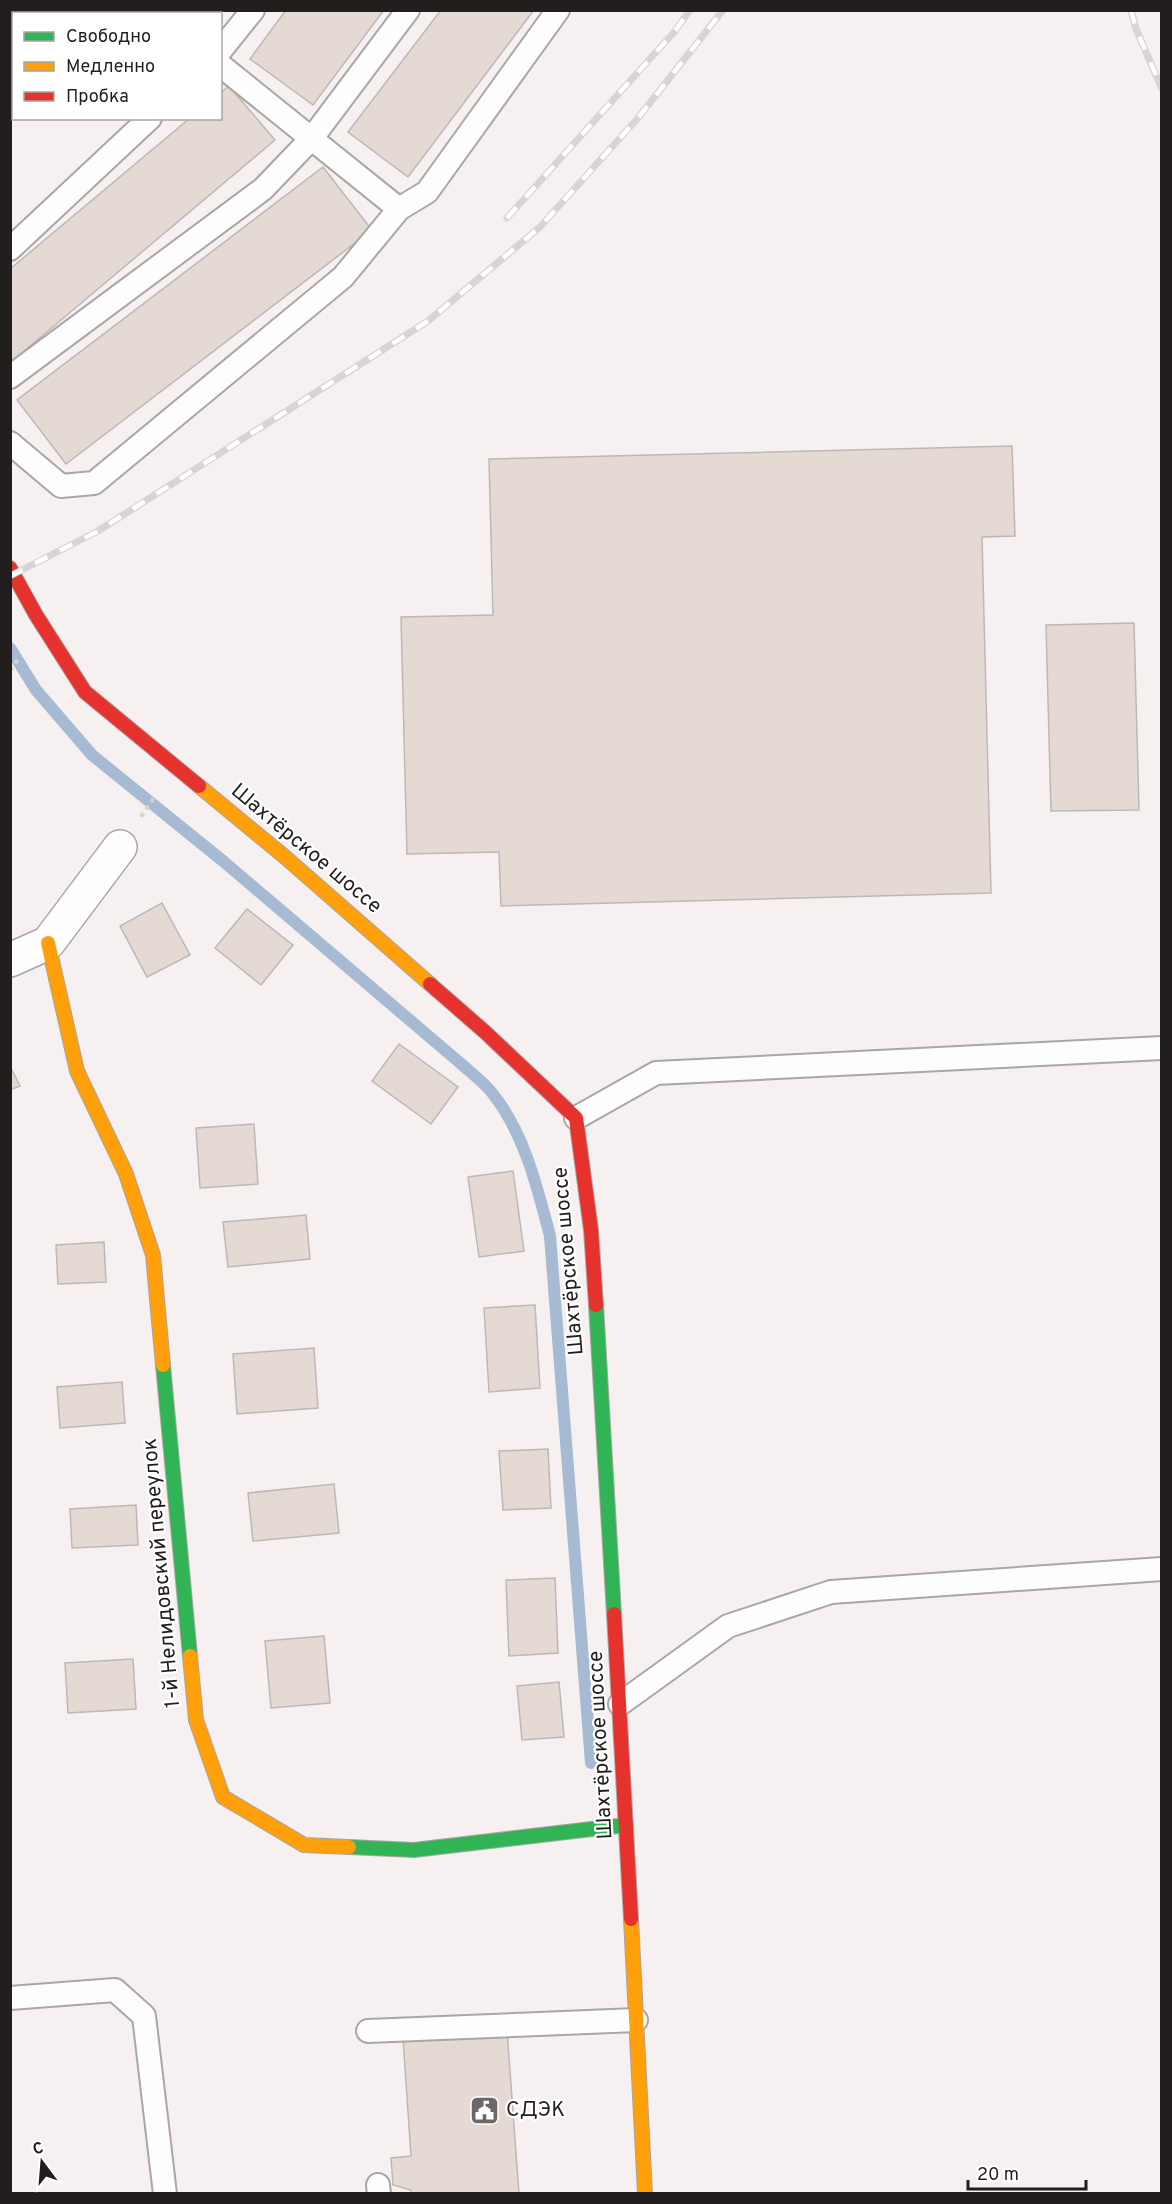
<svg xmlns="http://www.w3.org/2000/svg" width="1172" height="2204" viewBox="0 0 1172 2204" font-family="Overpass,sans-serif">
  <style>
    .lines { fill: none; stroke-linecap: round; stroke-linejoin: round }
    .stream { stroke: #a6bad3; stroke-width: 12 }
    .building { fill: #e5d9d4; stroke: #bcb8b7; stroke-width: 1.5 }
    .lane-casing { stroke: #aaa6a5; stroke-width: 26 }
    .street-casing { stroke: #aaa6a5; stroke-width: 36 }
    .fast-casing { stroke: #aaa6a5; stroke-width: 16 }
    .slow-casing { stroke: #aaa6a5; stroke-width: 16 }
    .jam-casing { stroke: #aaa6a5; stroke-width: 16 }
    .path { stroke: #d5d2d1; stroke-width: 4; stroke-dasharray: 4.5 4.5; stroke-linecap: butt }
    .lane { stroke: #fefdfd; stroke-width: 22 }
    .street { stroke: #fefdfd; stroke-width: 33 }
    .fast { stroke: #30b455; stroke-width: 14 }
    .slow { stroke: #ff9f0a; stroke-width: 14 }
    .jam { stroke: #e5322d; stroke-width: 14 }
    .rail-casing { stroke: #d6d4d4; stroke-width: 7 }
    .rail { stroke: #fff; stroke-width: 4.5; stroke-dasharray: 14; stroke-linecap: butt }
    .labels { text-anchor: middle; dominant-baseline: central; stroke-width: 4.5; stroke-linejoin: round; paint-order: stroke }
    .street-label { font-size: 21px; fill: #211e1d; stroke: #fff }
    .poi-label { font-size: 21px; fill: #211e1d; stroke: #fff; text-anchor: start }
  </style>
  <rect width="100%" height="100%" fill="#f6f1f0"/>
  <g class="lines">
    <path class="stream" d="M10 648 36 690 92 755 223 861 459 1062C470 1072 484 1082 493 1094 525 1135 537 1187 550 1236L591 1763"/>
  </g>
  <path class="building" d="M286 10H384L313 105 250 59Z
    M441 10H534L408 177 348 132Z
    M229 86 275 140 10 363V269L190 118H220V93Z
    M323 167 372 230 66 464 17 400Z
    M1012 446 1015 536 982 537 991 893 501 906 499 852 407 854 401 617 493 615 489 459Z
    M1134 623 1139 810 1051 811 1046 625Z
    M162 903 190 955 147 977 120 926Z
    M247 909 293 945 261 985 215 948Z
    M399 1044 458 1087 431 1124 372 1081Z
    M10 1066 20 1086 10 1090Z
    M254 1124 258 1184 200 1188 196 1128Z
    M513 1171 524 1251 479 1257 468 1177Z
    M306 1215 310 1259 228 1267 223 1222Z
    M104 1242 106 1282 58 1284 56 1245Z
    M535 1305 540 1388 489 1392 484 1308Z
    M314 1348 318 1408 237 1414 233 1354Z
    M122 1382 125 1423 60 1428 57 1387Z
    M548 1449 551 1508 503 1510 499 1451Z
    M334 1484 339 1533 253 1541 248 1493Z
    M136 1505 138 1545 72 1548 70 1509Z
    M555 1578 558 1653 509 1656 506 1580Z
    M324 1636 330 1703 271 1708 265 1641Z
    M133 1659 136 1709 68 1713 65 1663Z
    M559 1682 564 1737 522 1740 517 1686Z
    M507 2030 519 2194H411V2190L393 2185 391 2158 411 2156 403 2038Z"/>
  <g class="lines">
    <defs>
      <path id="lane" d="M150 10 154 14
        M220 51 253 10
        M220 65 399 209 427 192 558 10
        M10 249 150 118
        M10 377 263 189 312 138 408 10
        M10 443 61 486 94 483 343 277 399 209
        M576 1118 656 1073 1162 1048
        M620 1704 728 1626 831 1592 1162 1569
        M10 1998 115 1990 144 2016 165 2194
        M368 2031 636 2020
        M378 2185 379 2194"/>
      <path id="street" d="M10 960 48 943 120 847"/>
      <path id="fast" d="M596 1305 614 1614
        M163 1365 190 1656
        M349 1847 414 1850 626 1825"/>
      <path id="slow" d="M10 45 14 44
        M199 786 285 857 430 984
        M48 943 77 1071 126 1174 153 1255 163 1365
        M190 1656 196 1720 223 1797 304 1845 349 1847
        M631 1919 645 2194"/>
      <path id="jam" d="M88 14 95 10
        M10 568 36 615 85 692 199 786
        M430 984 485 1032 576 1118 591 1230 596 1305
        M614 1614 631 1919"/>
    </defs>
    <use href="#lane" class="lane-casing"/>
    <use href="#street" class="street-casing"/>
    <use href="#fast" class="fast-casing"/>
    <use href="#slow" class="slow-casing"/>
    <use href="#jam" class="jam-casing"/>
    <path class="path" d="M10 671 20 656
      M141 817 155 796"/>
    <use href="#lane" class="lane"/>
    <use href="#street" class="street"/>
    <use href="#fast" class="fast"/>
    <use href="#slow" class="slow"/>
    <use href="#jam" class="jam"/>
    <defs>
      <path id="rail" d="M1131 10 1136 29 1162 89
        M507 218 675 31 690 10
        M10 576 98 531 428 321 540 227 638 118 723 10"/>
    </defs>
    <use href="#rail" class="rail-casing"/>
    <use href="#rail" class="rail"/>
  </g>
  <defs>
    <symbol id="civic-square" viewBox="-11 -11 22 22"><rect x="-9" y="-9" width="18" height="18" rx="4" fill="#6c6867" stroke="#fff"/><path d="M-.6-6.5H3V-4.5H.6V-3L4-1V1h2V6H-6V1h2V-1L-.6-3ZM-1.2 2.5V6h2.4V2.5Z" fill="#fff"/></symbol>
  </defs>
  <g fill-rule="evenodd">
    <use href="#civic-square" x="468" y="2094" width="33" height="33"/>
  </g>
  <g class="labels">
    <g class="street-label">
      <text transform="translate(306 849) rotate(40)">Шахтёрское шоссе</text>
      <text transform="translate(569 1261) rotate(-95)">Шахтёрское шоссе</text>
      <text transform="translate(162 1573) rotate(-95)">1-й Нелидовский переулок</text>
      <text transform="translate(601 1745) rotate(-93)">Шахтёрское шоссе</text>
    </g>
    <g class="poi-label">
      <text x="506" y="2110">СДЭК</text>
    </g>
  </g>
  <rect width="1172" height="2204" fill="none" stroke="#211e1d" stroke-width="24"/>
  <rect x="12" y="12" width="210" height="108" fill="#ffffff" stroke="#a6a5a5" stroke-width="1.5"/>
  <rect x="24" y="32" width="30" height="9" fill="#30b455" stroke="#a6a5a5" stroke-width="1.5"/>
  <text x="66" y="42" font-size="18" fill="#211e1d">Свободно</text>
  <rect x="24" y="62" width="30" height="9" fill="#ff9f0a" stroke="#a6a5a5" stroke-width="1.5"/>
  <text x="66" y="72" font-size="18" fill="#211e1d">Медленно</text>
  <rect x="24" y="92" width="30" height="9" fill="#e5322d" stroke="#a6a5a5" stroke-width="1.5"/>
  <text x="66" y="102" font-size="18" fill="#211e1d">Пробка</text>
  <g transform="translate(42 2162) rotate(344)" stroke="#ffffff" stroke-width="4.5" paint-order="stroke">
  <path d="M0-4.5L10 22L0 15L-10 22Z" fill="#211e1d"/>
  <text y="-9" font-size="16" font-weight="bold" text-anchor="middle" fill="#211e1d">С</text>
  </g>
  <path d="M968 2180v9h118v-9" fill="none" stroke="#211e1d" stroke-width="3"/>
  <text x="977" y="2180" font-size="18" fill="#211e1d" stroke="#ffffff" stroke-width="4.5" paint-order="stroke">20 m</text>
</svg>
